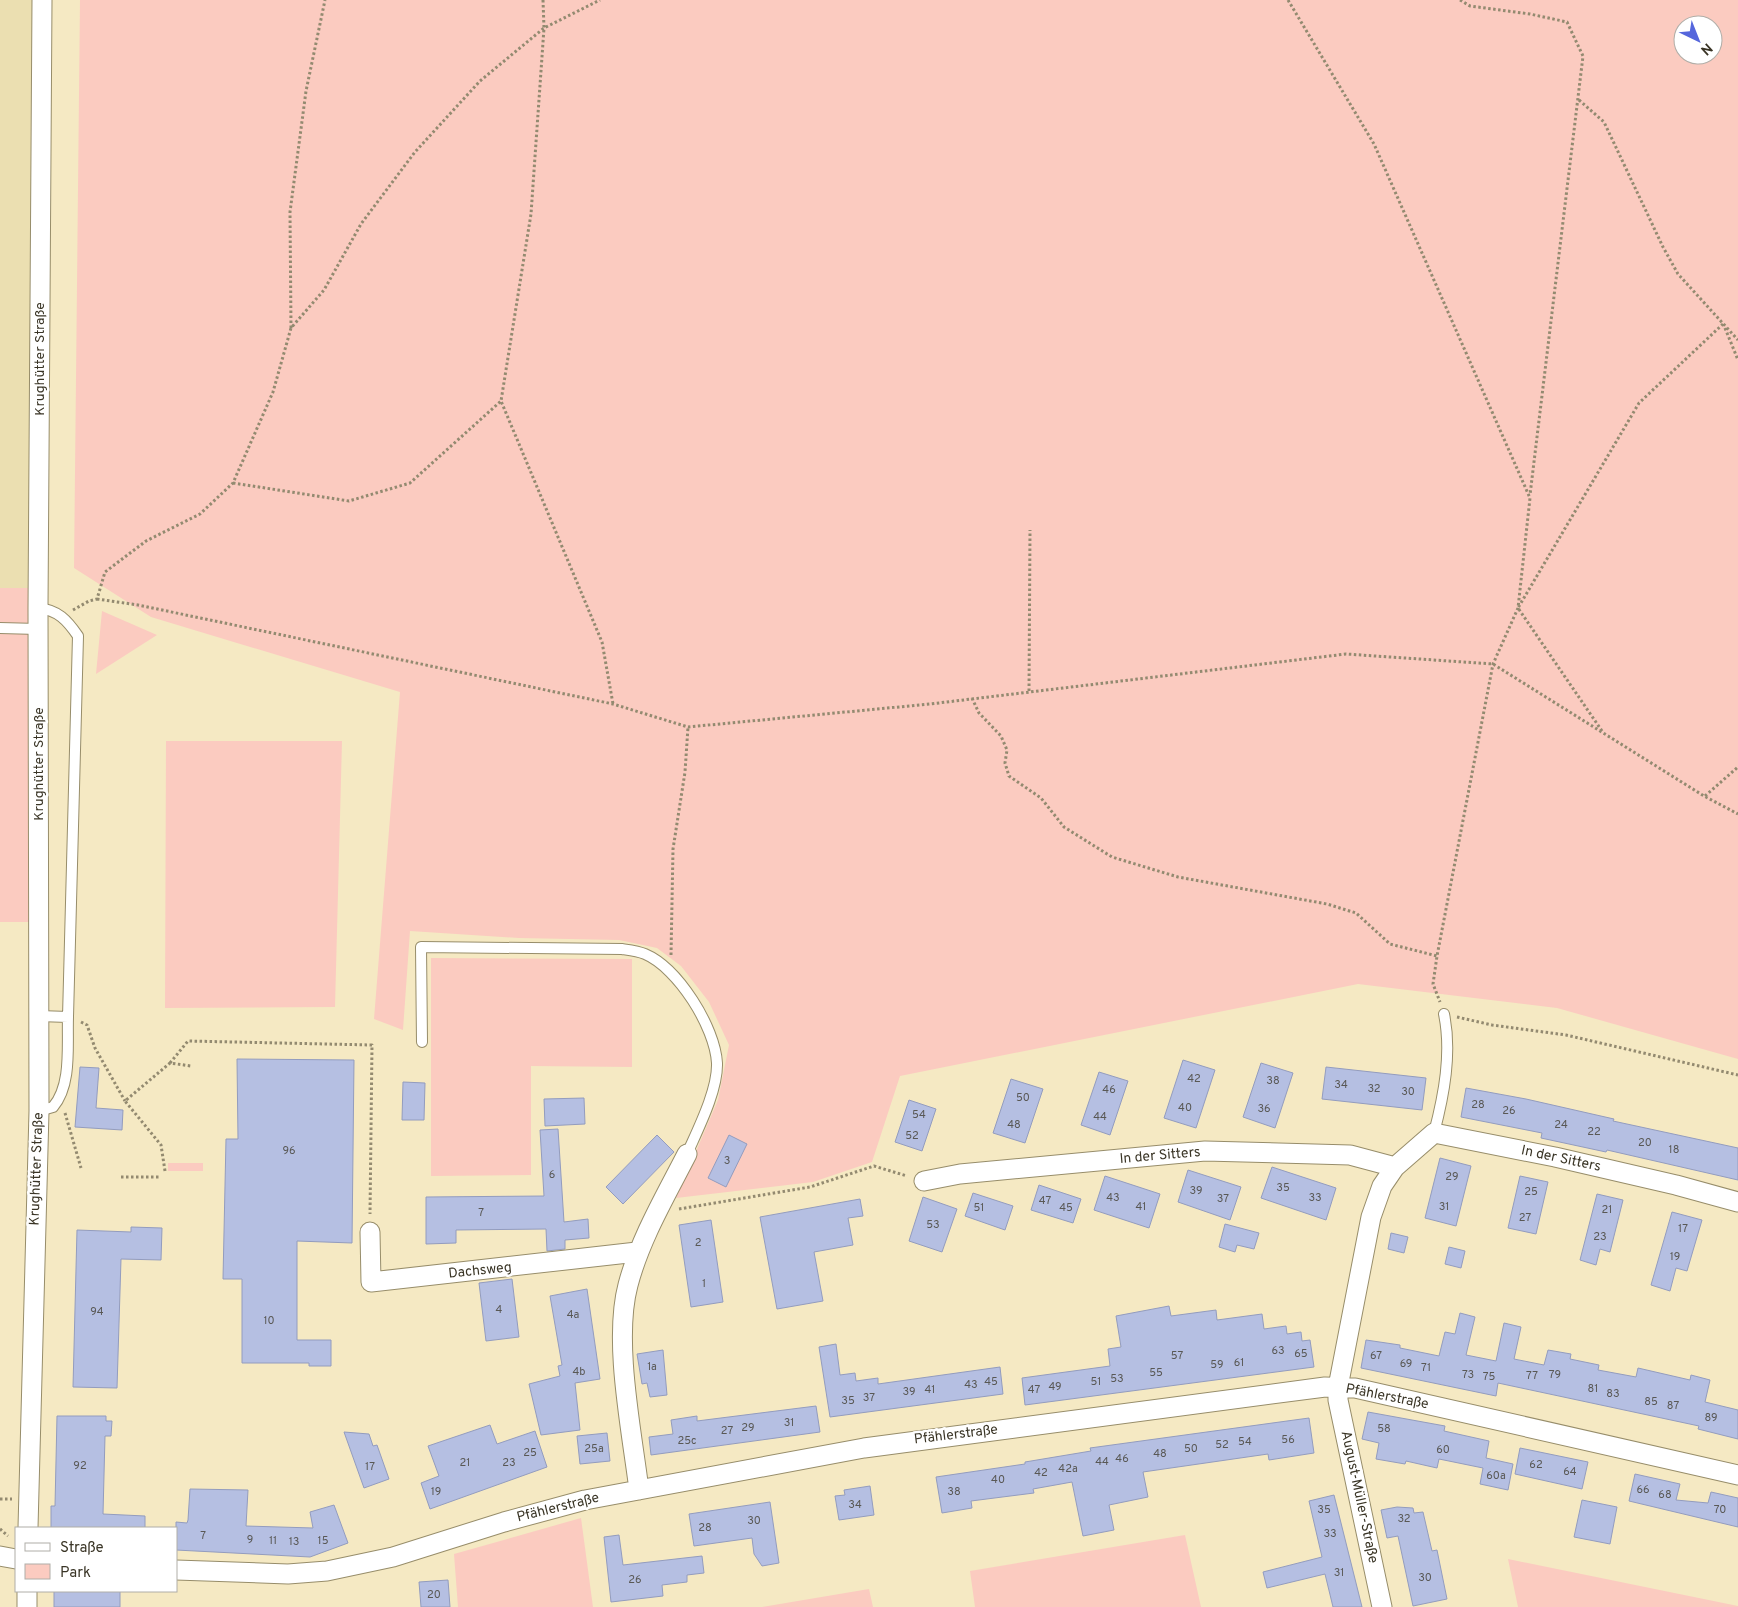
<svg xmlns="http://www.w3.org/2000/svg" width="1738" height="1607" viewBox="0 0 1738 1607" font-family="Overpass,sans-serif">
  <style>
    .built { fill: #ebdfb1 }
    .green { fill: #fbcbc0; fill-rule: evenodd }
    .building { fill: #b5bfe2; stroke: #939cbe }
    .lines { fill: none; stroke-linecap: round; stroke-linejoin: round }
    .service-casing { stroke: #978d6a; stroke-width: 12 }
    .minor-casing { stroke: #978d6a; stroke-width: 21 }
    .path { stroke: #938a70; stroke-width: 3; stroke-dasharray: 2.5 2.5; stroke-linecap: butt }
    .service { stroke: #fff; stroke-width: 10 }
    .minor { stroke: #fff; stroke-width: 19 }
    .labels { text-anchor: middle; dominant-baseline: central; stroke-width: 5; stroke-linejoin: round; paint-order: stroke }
    .number-label { font-size: 11px; fill: #595855 }
    .street-label { font-size: 14px; fill: #3a3526; stroke: #fff }
  </style>
  <rect width="100%" height="100%" fill="#f5e9c3"/>
  <path class="built" d="M0 0H32L41 588H0Z"/>
  <path class="green" d="M80 0H1738V1059L1557 1008 1358 984 900 1076 872 1162 813 1182 676 1198 718 1100 729 1045 709 1002 681 966 657 948 619 940 519 938 410 931 403 1030 374 1019 400 692 151 617 74 568ZM1683 25H1713V55H1683Z
    M0 588H41L34 922H0Z
    M102 611 157 635 96 674Z
    M166 741H342L335 1007 165 1008Z
    M431 958 632 959V1067L531 1066V1175L431 1176Z
    M168 1163H203V1171H168Z
    M581 1518 593 1607H458L454 1554Z
    M1185 1535 1201 1607H975L970 1571Z
    M1508 1559 1738 1606V1607H1518Z
    M869 1589 873 1607H762Z"/>
  <path class="building" d="M237 1059 354 1060 352 1243 297 1241V1340H331V1366H309V1363H242V1279H223L226 1139H238Z
    M1183 1060 1215 1070 1196 1128 1164 1118Z
    M1261 1063 1293 1073 1275 1128 1243 1117Z
    M80 1067 99 1068 96 1108 123 1110 122 1130 75 1127Z
    M1326 1067 1426 1078 1422 1110 1322 1099Z
    M1099 1072 1128 1081 1110 1135 1081 1125Z
    M1011 1079 1043 1089 1025 1143 993 1133Z
    M403 1082 425 1083 424 1120H402Z
    M1466 1088 1526 1099 1614 1119 1613 1121 1738 1148V1180L1607 1150 1606 1152 1541 1138 1542 1133 1461 1117Z
    M584 1098 585 1124 545 1126 544 1099Z
    M909 1100 936 1109 922 1151 895 1142Z
    M558 1129 564 1222 588 1219 589 1238 565 1240V1249L547 1251 546 1229 456 1230V1243L426 1244V1197L544 1196 540 1130Z
    M657 1135 674 1152 623 1204 606 1187Z
    M729 1135 747 1144 726 1187 708 1178Z
    M1440 1158 1471 1166 1456 1226 1425 1218Z
    M1272 1167 1336 1188 1326 1220 1261 1198Z
    M1188 1170 1241 1187 1230 1220 1178 1202Z
    M1105 1176 1160 1194 1149 1228 1094 1210Z
    M1520 1176 1548 1182 1536 1234 1508 1228Z
    M1039 1185 1081 1199 1073 1223 1031 1210Z
    M973 1193 1013 1206 1005 1230 965 1216Z
    M1597 1194 1623 1200 1610 1252 1600 1249 1596 1265 1580 1260Z
    M923 1197 957 1209 942 1252 909 1241Z
    M860 1199 863 1216 848 1218 853 1245 814 1252 823 1301 777 1309 760 1217Z
    M1672 1212 1702 1220 1687 1271 1676 1268 1670 1291 1651 1285Z
    M711 1220 723 1302 691 1307 679 1225Z
    M1225 1224 1259 1233 1254 1249 1237 1245 1235 1252 1219 1247Z
    M131 1227 162 1228 161 1260 121 1259 117 1388 73 1387 77 1230 131 1232Z
    M1391 1233 1408 1237 1404 1253 1388 1249Z
    M1449 1247 1465 1251 1461 1268 1445 1264Z
    M512 1279 519 1337 486 1341 479 1283Z
    M587 1289 600 1379 575 1383 580 1430 541 1435 529 1384 560 1376 558 1366 562 1365 550 1296Z
    M1169 1306 1171 1316 1216 1310 1217 1320 1262 1314 1264 1329 1286 1326 1287 1334 1301 1332 1302 1341 1310 1340 1314 1367 1025 1405 1022 1378 1110 1366 1108 1349 1121 1347 1116 1316Z
    M1460 1313 1475 1317 1466 1355 1496 1361 1504 1323 1521 1327 1514 1359 1544 1365 1548 1350 1571 1354 1570 1359 1599 1365 1598 1370 1636 1377 1638 1368 1690 1380 1691 1375 1710 1380 1705 1402 1738 1410V1439L1698 1429 1699 1426 1498 1383 1496 1396 1361 1368 1366 1340 1400 1345V1348L1439 1356 1445 1332 1455 1334Z
    M836 1344 840 1375 855 1373 856 1381 878 1378V1384L1000 1367 1003 1394 830 1417 819 1347Z
    M663 1350 667 1395 650 1397 647 1383 642 1384 637 1354Z
    M816 1406 820 1432 651 1455 649 1437 673 1434 671 1420 697 1416V1421Z
    M1368 1412 1445 1426 1444 1431 1489 1441 1486 1458 1513 1464 1508 1490 1480 1484 1483 1468 1439 1459 1437 1468 1406 1461 1405 1464 1376 1459 1379 1443 1362 1439Z
    M57 1416H106V1421H112L111 1436H105L103 1514 145 1516V1528H51V1506H55Z
    M1309 1418 1314 1453 1269 1460 1268 1454 1143 1472 1148 1497 1109 1505 1114 1530 1083 1536 1072 1482 1033 1489 1034 1493 971 1501 972 1508 942 1513 936 1477 1025 1464V1462L1091 1451 1090 1448Z
    M490 1425 497 1444 535 1431 547 1467 430 1509 421 1483 439 1476 428 1446Z
    M344 1432 369 1434 373 1446 377 1445 389 1479 364 1488Z
    M607 1433 610 1461 580 1464 577 1436Z
    M1520 1448 1588 1462 1582 1489 1515 1474Z
    M1635 1474 1680 1484 1676 1500 1708 1503 1711 1492 1738 1498V1527L1629 1501Z
    M870 1486 874 1515 839 1520 835 1496 845 1495 844 1490Z
    M190 1489 248 1490 246 1526 313 1528 310 1512 334 1505 348 1543 310 1557 176 1550V1522L187 1523 188 1520Z
    M1334 1495 1362 1607H1333L1325 1574 1267 1588 1263 1572 1322 1557 1309 1501Z
    M1582 1500 1617 1507 1610 1544 1574 1537Z
    M770 1502 779 1563 762 1566 754 1554 752 1538 694 1546 689 1514Z
    M1397 1507 1413 1508 1414 1513 1423 1512 1432 1551 1437 1550 1447 1599 1413 1606 1398 1536 1387 1538 1381 1510Z
    M619 1535 623 1565 702 1556 704 1573 687 1575V1582L662 1585 663 1596 611 1602 604 1537Z
    M448 1580 450 1607H421L419 1582Z
    M54 1591H120V1607H54Z"/>
  <g class="lines">
    <defs>
      <path id="service" d="M38 608C58 610 67 620 78 636L68 1017 39 1016
        M0 628 38 629
        M422 1042 421 947 622 949C629 950 638 951 645 954 678 968 715 1027 717 1063 718 1090 698 1129 687 1154
        M39 1111 53 1107C72 1085 67 1046 68 1017
        M1434 1133C1444 1095 1452 1053 1444 1014"/>
      <path id="minor" d="M924 1181 960 1174 1205 1151 1350 1155 1395 1167
        M370 1232 371 1282 637 1252
        M639 1490C632 1432 613 1341 628 1285 640 1239 665 1197 687 1154
        M28 1528 39 1111 38 608 42 0
        M0 1556 16 1559
        M176 1570 288 1574 327 1571 393 1557 504 1522 585 1500 864 1448 1325 1387 1355 1388 1738 1475
        M27 1607V1591
        M1382 1607 1338 1400V1387L1371 1217 1382 1186 1395 1167 1434 1133 1555 1157 1676 1185 1738 1202"/>
    </defs>
    <use href="#service" class="service-casing"/>
    <use href="#minor" class="minor-casing"/>
    <path class="path" d="M543 0 544 28 531 214 501 401 602 642 613 704
      M1288 0 1374 144 1530 498 1518 608 1493 664 1437 956 1433 984 1440 1002
      M1460 0 1470 6 1530 14 1567 22 1583 56 1530 495
      M1579 100 1604 122 1663 247 1678 274 1738 340
      M291 328 290 212 306 91 325 0
      M1725 328 1738 360
      M233 483 349 501 410 483 501 401
      M97 599 138 605 613 704 688 727 930 704 1346 654 1493 664 1704 796 1738 814
      M73 610 89 601 97 599 105 572 146 541 200 514 233 483 273 392 291 328 324 290 361 224 415 152 480 81 544 28 600 0
      M1029 691 1030 530
      M972 698 979 713 1001 736 1007 750 1005 763 1009 776 1041 798 1064 827 1112 857 1178 877 1327 904 1356 913 1390 944 1437 956
      M1602 731 1518 608 1639 403 1723 324
      M1705 796 1738 767
      M671 955 673 849 685 772 688 727
      M1457 1017 1492 1025 1566 1035 1738 1075
      M81 1022 87 1025 95 1048 125 1101
      M170 1063 188 1041 372 1045 370 1214
      M65 1113 81 1168
      M165 1171 161 1145 125 1101 170 1063 191 1066
      M121 1177H160
      M679 1209 810 1187 874 1166 907 1176
      M0 1499H12
      M0 1529 8 1536"/>
    <use href="#service" class="service"/>
    <use href="#minor" class="minor"/>
  </g>
  <g class="labels">
    <g class="number-label">
      <text x="1194" y="1079">42</text>
      <text x="1273" y="1081">38</text>
      <text x="1341" y="1085">34</text>
      <text x="1374" y="1089">32</text>
      <text x="1109" y="1090">46</text>
      <text x="1408" y="1092">30</text>
      <text x="1023" y="1098">50</text>
      <text x="1478" y="1105">28</text>
      <text x="1185" y="1108">40</text>
      <text x="1264" y="1109">36</text>
      <text x="1509" y="1111">26</text>
      <text x="919" y="1115">54</text>
      <text x="1100" y="1117">44</text>
      <text x="1014" y="1125">48</text>
      <text x="1561" y="1125">24</text>
      <text x="1594" y="1132">22</text>
      <text x="912" y="1136">52</text>
      <text x="1645" y="1143">20</text>
      <text x="1674" y="1150">18</text>
      <text x="289" y="1151">96</text>
      <text x="727" y="1161">3</text>
      <text x="552" y="1175">6</text>
      <text x="1452" y="1177">29</text>
      <text x="1283" y="1188">35</text>
      <text x="1196" y="1191">39</text>
      <text x="1531" y="1192">25</text>
      <text x="1113" y="1198">43</text>
      <text x="1315" y="1198">33</text>
      <text x="1223" y="1199">37</text>
      <text x="1045" y="1201">47</text>
      <text x="1141" y="1207">41</text>
      <text x="1444" y="1207">31</text>
      <text x="979" y="1208">51</text>
      <text x="1066" y="1208">45</text>
      <text x="1607" y="1210">21</text>
      <text x="481" y="1213">7</text>
      <text x="1525" y="1218">27</text>
      <text x="933" y="1225">53</text>
      <text x="1683" y="1229">17</text>
      <text x="1600" y="1237">23</text>
      <text x="698" y="1243">2</text>
      <text x="1675" y="1257">19</text>
      <text x="704" y="1284">1</text>
      <text x="499" y="1310">4</text>
      <text x="97" y="1312">94</text>
      <text x="573" y="1315">4a</text>
      <text x="269" y="1321">10</text>
      <text x="1278" y="1351">63</text>
      <text x="1301" y="1354">65</text>
      <text x="1177" y="1356">57</text>
      <text x="1376" y="1356">67</text>
      <text x="1239" y="1363">61</text>
      <text x="1406" y="1364">69</text>
      <text x="1217" y="1365">59</text>
      <text x="652" y="1367">1a</text>
      <text x="1426" y="1368">71</text>
      <text x="579" y="1372">4b</text>
      <text x="1156" y="1373">55</text>
      <text x="1468" y="1375">73</text>
      <text x="1555" y="1375">79</text>
      <text x="1532" y="1376">77</text>
      <text x="1489" y="1377">75</text>
      <text x="1117" y="1379">53</text>
      <text x="991" y="1382">45</text>
      <text x="1096" y="1382">51</text>
      <text x="971" y="1385">43</text>
      <text x="1055" y="1387">49</text>
      <text x="1593" y="1389">81</text>
      <text x="930" y="1390">41</text>
      <text x="1034" y="1390">47</text>
      <text x="909" y="1392">39</text>
      <text x="1613" y="1394">83</text>
      <text x="869" y="1398">37</text>
      <text x="848" y="1401">35</text>
      <text x="1651" y="1402">85</text>
      <text x="1673" y="1406">87</text>
      <text x="1711" y="1418">89</text>
      <text x="789" y="1423">31</text>
      <text x="748" y="1428">29</text>
      <text x="1384" y="1429">58</text>
      <text x="727" y="1431">27</text>
      <text x="1288" y="1440">56</text>
      <text x="687" y="1441">25c</text>
      <text x="1245" y="1442">54</text>
      <text x="1222" y="1445">52</text>
      <text x="594" y="1449">25a</text>
      <text x="1191" y="1449">50</text>
      <text x="1443" y="1450">60</text>
      <text x="530" y="1453">25</text>
      <text x="1160" y="1454">48</text>
      <text x="1122" y="1459">46</text>
      <text x="1102" y="1462">44</text>
      <text x="465" y="1463">21</text>
      <text x="509" y="1463">23</text>
      <text x="1536" y="1465">62</text>
      <text x="80" y="1466">92</text>
      <text x="370" y="1467">17</text>
      <text x="1068" y="1469">42a</text>
      <text x="1570" y="1472">64</text>
      <text x="1041" y="1473">42</text>
      <text x="1496" y="1476">60a</text>
      <text x="998" y="1480">40</text>
      <text x="1643" y="1490">66</text>
      <text x="436" y="1492">19</text>
      <text x="954" y="1492">38</text>
      <text x="1665" y="1495">68</text>
      <text x="855" y="1505">34</text>
      <text x="1324" y="1510">35</text>
      <text x="1720" y="1510">70</text>
      <text x="1404" y="1519">32</text>
      <text x="754" y="1521">30</text>
      <text x="705" y="1528">28</text>
      <text x="1330" y="1534">33</text>
      <text x="203" y="1536">7</text>
      <text x="250" y="1540">9</text>
      <text x="273" y="1541">11</text>
      <text x="323" y="1541">15</text>
      <text x="294" y="1542">13</text>
      <text x="1339" y="1573">31</text>
      <text x="1425" y="1578">30</text>
      <text x="635" y="1580">26</text>
      <text x="434" y="1595">20</text>
    </g>
    <g class="street-label">
      <text transform="translate(40 359) rotate(-90)">Krughütter Straße</text>
      <text transform="translate(39 764) rotate(-90)">Krughütter Straße</text>
      <text transform="translate(1160 1156) rotate(-5)">In der Sitters</text>
      <text transform="translate(1561 1159) rotate(12)">In der Sitters</text>
      <text transform="translate(37 1169) rotate(-88)">Krughütter Straße</text>
      <text transform="translate(480 1271) rotate(-6)">Dachsweg</text>
      <text transform="translate(1387 1397) rotate(11)">Pfählerstraße</text>
      <text transform="translate(956 1435) rotate(-7)">Pfählerstraße</text>
      <text transform="translate(1359 1497) rotate(78)">August-Müller-Straße</text>
      <text transform="translate(558 1508) rotate(-14)">Pfählerstraße</text>
    </g>
  </g>
  <rect x="15" y="1527" width="162" height="65" fill="#ffffff" stroke="#b0aea8"/>
  <rect x="25" y="1543" width="25" height="8" fill="#ffffff" stroke="#b0aea8"/>
  <text x="60" y="1552" font-size="15" fill="#3a3526">Straße</text>
  <rect x="25" y="1564" width="25" height="15" fill="#fbcbc0" stroke="#b0aea8"/>
  <text x="60" y="1577" font-size="15" fill="#3a3526">Park</text>
  <g transform="translate(1698 40) rotate(137)"><circle r="24" fill="#ffffff" stroke="#b0aea8"/>
  <path d="M0-4L9 19L0 12L-9 19Z" fill="#5566dc"/>
  <text y="-8" font-size="14" font-weight="bold" text-anchor="middle" fill="#3a3526">N</text>
  </g>
</svg>
